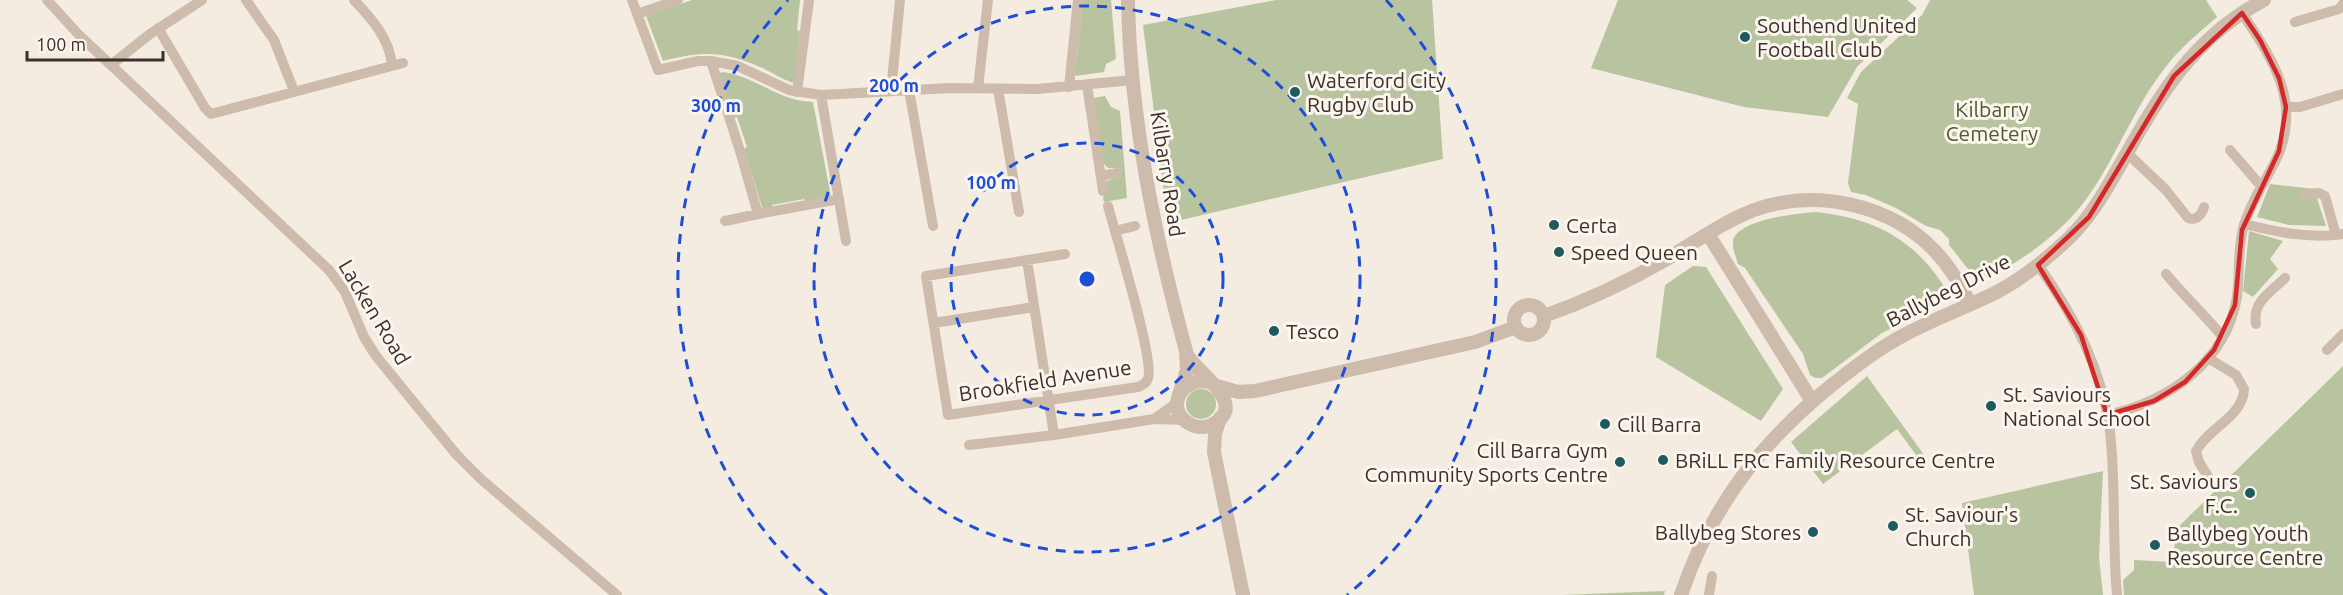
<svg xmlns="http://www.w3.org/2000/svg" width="2343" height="595" viewBox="0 0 2343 595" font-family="Ubuntu,sans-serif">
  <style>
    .green { fill: #b8c4a0 }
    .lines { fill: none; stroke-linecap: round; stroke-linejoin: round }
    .minor { stroke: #cdbbac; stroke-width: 10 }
    .tertiary { stroke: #cdbbac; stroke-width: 14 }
    .marked { fill: none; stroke: #d62828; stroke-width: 4.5; stroke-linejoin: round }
    .ring { fill: none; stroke: #1d4ed8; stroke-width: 3; stroke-dasharray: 10 8 }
    .poi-dot { fill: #1f5a5e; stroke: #fbf5ee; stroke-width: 2 }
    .labels { text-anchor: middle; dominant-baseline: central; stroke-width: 6; stroke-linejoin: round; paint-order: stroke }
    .poi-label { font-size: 21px; fill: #3b302b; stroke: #fbf5ee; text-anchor: start }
    .park-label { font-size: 21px; fill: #4a5a2e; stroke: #fbf5ee }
    .street-label { font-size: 21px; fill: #3b302b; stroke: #fbf5ee }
    .centre { fill: #1d4ed8; stroke: #fbf5ee; stroke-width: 3 }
    .ring-label { font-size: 18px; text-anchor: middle; font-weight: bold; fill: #1d4ed8; stroke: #fbf5ee; stroke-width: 6; stroke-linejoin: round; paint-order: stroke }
  </style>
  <rect width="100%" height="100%" fill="#f4ebe1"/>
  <path class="green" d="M692 0H800L797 30 800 31 794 83C782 80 772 72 760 67 722 51 703 51 663 61L646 16Z
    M1083 0H1111L1116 59 1106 64 1104 72 1075 76Z
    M1276 0H1432L1443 159 1168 223 1143 25Z
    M1618 0H1907L1917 8 1857 67 1828 117 1744 107 1591 68Z
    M1930 0H2206L2217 17C2202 30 2187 42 2173 58 2137 99 2119 153 2087 198 2063 232 2025 258 1989 278L1972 274 1949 245V239L1940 230 1926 226 1896 208 1866 195 1851 192 1848 183 1858 104 1847 98 1861 72 1922 15Z
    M723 72C758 77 776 101 813 102L831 197 805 202 804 199 772 205V207L764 209 762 207 744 149 747 147 737 117 734 118 719 73Z
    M1105 96 1111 107 1120 111 1127 198 1104 202 1103 198 1107 191V181L1121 176 1119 168H1108L1103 163 1093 98Z
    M2270 184 2314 189 2326 226 2289 225 2257 217Z
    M1816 212C1869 218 1908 235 1939 279 1945 288 1951 294 1942 303L1882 333 1822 378H1815L1810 375 1803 354 1745 268 1738 264C1736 257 1732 248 1733 241 1737 220 1798 213 1816 212Z
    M2249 231 2283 241 2270 259 2278 269 2253 297 2243 291Z
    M1693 266 1706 267 1783 389 1761 421 1656 357 1665 285Z
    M2343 366V595H2124L2123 580 2134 570V560L2173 562 2176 529Z
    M1867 376 1927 459 1922 463 1897 429 1823 484 1791 442Z
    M1186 404a15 15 0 1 1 30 0a15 15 0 1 1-30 0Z
    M2103 471 2099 557 2103 595H1974L1962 503Z
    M1665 591 1664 595H1562Z"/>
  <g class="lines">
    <path class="minor" d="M47 0 79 35 329 270 345 292 364 337 376 356 456 454 482 480 617 595
      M246 0 274 40 294 91
      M354 0C372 19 390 39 392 66
      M632 0 658 70 698 61H711
      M637 14 678 0
      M2295 22 2339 9 2343 4
      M158 28 205 108 211 114 403 63
      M111 65 150 34 202 0
      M1087 85 1103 191
      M1069 87 1078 0
      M978 88 988 0
      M998 89 1019 212
      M909 90 933 226
      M891 91 900 0
      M797 92 809 0
      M821 95 846 241
      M2286 107H2300L2343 94
      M2230 150 2261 186
      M2127 153 2166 190 2188 218C2197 221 2202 214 2204 207
      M1101 176 1117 173
      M2305 194 2319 193 2325 196 2336 235
      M839 199 758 214 740 151 711 61 738 66 789 90 821 95 950 88 1037 89 1133 80
      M725 221 758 214
      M2244 224C2277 232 2309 239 2343 234
      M1115 231 1135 226
      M1065 254 926 276 948 415 1138 387C1143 385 1147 383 1148 378 1155 360 1115 233 1108 206
      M1027 260 1054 435 1154 419 1184 420
      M2038 265C2074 315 2102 369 2110 431 2116 485 2112 540 2117 595
      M2166 274C2184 296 2204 314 2222 336
      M934 323 1034 307
      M2256 324C2252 302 2270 293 2285 278
      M2327 350 2343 334
      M2208 358 2236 375 2244 389C2243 417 2208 428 2196 451L2199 462 2212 483
      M2107 415C2167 402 2226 363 2237 297 2240 273 2237 248 2244 225 2251 201 2265 182 2276 160 2303 102 2272 59 2242 13
      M1154 419 1178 402
      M969 445 1054 435
      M1709 595 1712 576"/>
    <path class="tertiary" d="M1128 0C1130 120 1155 236 1186 351L1187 370 1179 395
      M1708 234 1812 401
      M1514 320a15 15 0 1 1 30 0a15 15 0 1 1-30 0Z
      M1544 316C1587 301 1627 282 1667 259 1695 242 1723 222 1754 210 1816 188 1890 204 1935 251 1950 267 1961 285 1970 304
      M1188 356C1198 374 1249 404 1213 424 1206 428 1197 428 1190 424 1163 410 1182 373 1212 383
      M1217 386 1238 392 1255 391 1475 342 1516 327
      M1220 418 1215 434 1214 452 1243 595
      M1681 595C1710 508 1761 442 1832 385 1856 366 1879 348 1906 334 1936 318 1967 307 1997 292 2023 278 2047 259 2069 238 2092 216 2107 188 2123 160 2160 94 2194 37 2264 0"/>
  </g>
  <path class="marked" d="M2242 13 2260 40 2279 78 2286 107 2279 151 2242 230 2235 305 2214 350 2185 382 2154 401 2107 415 2081 335 2038 265 2089 217 2174 76Z"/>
  <g class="ring">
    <circle cx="1087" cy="279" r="136"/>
    <circle cx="1087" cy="279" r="273"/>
    <path d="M827 595A409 409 0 0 1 788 0M1386 0A409 409 0 0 1 1347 595"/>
  </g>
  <g class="poi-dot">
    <circle cx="1745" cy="37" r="6"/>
    <circle cx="1295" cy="92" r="6"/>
    <circle cx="1554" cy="225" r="6"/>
    <circle cx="1559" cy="252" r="6"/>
    <circle cx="1274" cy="331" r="6"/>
    <circle cx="1991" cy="406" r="6"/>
    <circle cx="1605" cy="424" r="6"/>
    <circle cx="1663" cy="460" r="6"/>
    <circle cx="1620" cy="462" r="6"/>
    <circle cx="2250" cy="493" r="6"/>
    <circle cx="1893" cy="526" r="6"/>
    <circle cx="1813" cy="532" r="6"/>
    <circle cx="2155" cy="545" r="6"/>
  </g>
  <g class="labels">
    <g class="poi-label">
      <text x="1757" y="25">Southend United<tspan x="1757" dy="24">Football Club</tspan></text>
      <text x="1307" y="80">Waterford City<tspan x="1307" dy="24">Rugby Club</tspan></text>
      <text x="1566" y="225">Certa</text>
      <text x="1571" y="252">Speed Queen</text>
      <text x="1286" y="331">Tesco</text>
      <text x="2003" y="394">St. Saviours<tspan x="2003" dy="24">National School</tspan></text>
      <text x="1617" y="424">Cill Barra</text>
      <text x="1608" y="450" text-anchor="end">Cill Barra Gym<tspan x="1608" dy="24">Community Sports Centre</tspan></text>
      <text x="1675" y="460">BRiLL FRC Family Resource Centre</text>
      <text x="2238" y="481" text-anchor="end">St. Saviours<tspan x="2238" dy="24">F.C.</tspan></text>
      <text x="1905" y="514">St. Saviour's<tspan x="1905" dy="24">Church</tspan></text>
      <text x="1801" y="532" text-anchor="end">Ballybeg Stores</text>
      <text x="2167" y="533">Ballybeg Youth<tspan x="2167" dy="24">Resource Centre</tspan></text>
    </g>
    <g class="park-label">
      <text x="1992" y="109">Kilbarry<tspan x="1992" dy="24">Cemetery</tspan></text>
    </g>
    <g class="street-label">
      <text transform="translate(1168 174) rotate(81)">Kilbarry Road</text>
      <text transform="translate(1948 290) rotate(-27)">Ballybeg Drive</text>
      <text transform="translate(375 312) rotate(59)">Lacken Road</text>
      <text transform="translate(1045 380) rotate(-9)">Brookfield Avenue</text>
    </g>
  </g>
  <circle cx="1087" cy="279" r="9" class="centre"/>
  <g class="ring-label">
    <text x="894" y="92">200 m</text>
    <text x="716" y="112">300 m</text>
    <text x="991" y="189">100 m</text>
  </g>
  <path d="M27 51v9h136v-9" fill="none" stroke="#3b302b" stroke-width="3"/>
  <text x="36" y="51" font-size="18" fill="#3b302b" stroke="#fbf5ee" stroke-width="4.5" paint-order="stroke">100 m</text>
</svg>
